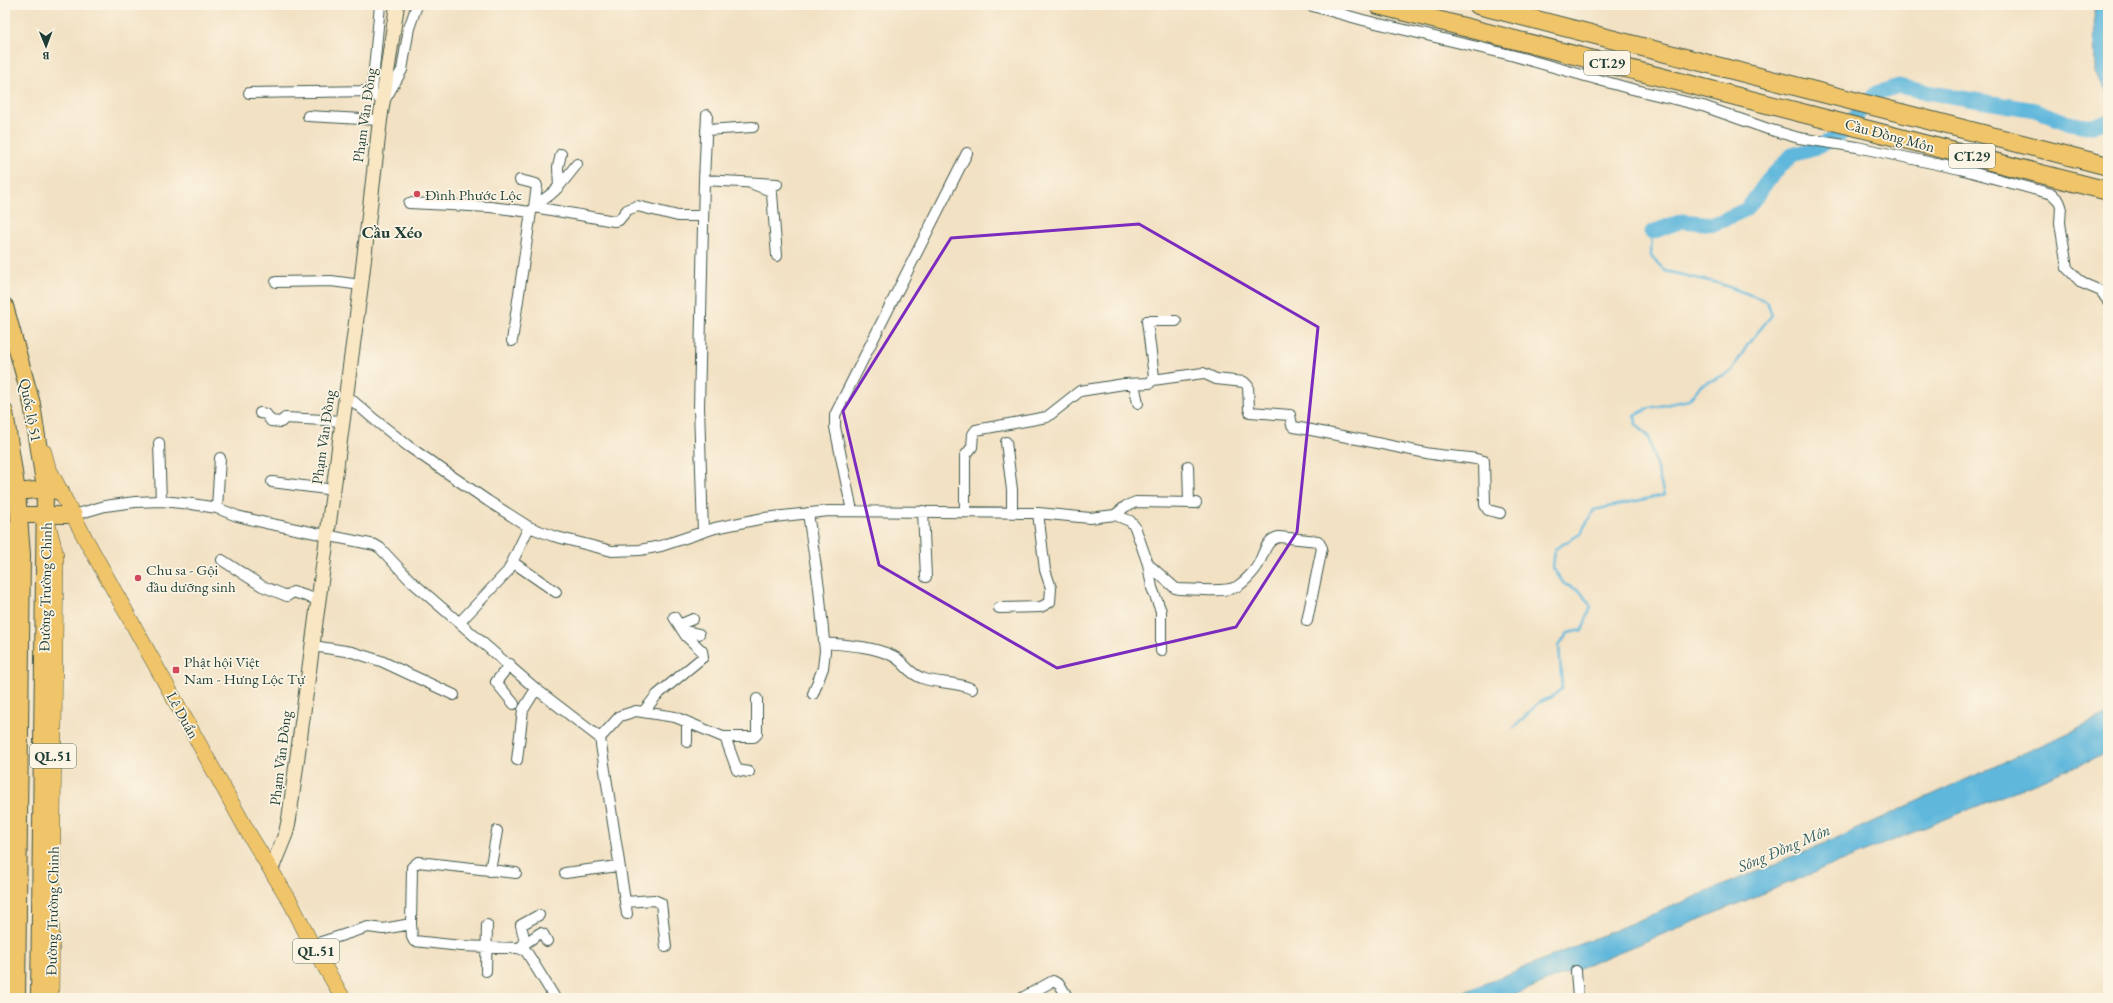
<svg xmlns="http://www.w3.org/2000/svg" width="2113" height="1003" viewBox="0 0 2113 1003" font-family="'EB Garamond',serif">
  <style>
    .water { fill: #5fb7dc; stroke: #3f7a88 }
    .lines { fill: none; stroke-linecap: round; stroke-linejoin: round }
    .stream { stroke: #5fb7dc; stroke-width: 2.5 }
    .river { stroke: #5fb7dc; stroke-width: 15 }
    .minor-casing { stroke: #3f5649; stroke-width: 12 }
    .secondary-casing { stroke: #3f5649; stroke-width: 16 }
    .primary-casing { stroke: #3f5649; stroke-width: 16 }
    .trunk-casing { stroke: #3f5649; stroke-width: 18 }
    .motorway-casing { stroke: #3f5649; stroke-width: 20 }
    .minor { stroke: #fff; stroke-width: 10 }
    .secondary { stroke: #f9e7c3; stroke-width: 14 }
    .primary { stroke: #f0c469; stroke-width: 15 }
    .trunk { stroke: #f0c469; stroke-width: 16 }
    .motorway { stroke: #f0c469; stroke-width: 18 }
    .marked { fill: none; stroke: #7b2cbf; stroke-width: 3; stroke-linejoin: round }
    .poi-dot { fill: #d1495b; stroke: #fcf5e5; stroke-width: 1.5 }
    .labels { text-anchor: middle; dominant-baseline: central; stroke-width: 3.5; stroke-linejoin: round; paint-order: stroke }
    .shield { fill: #fcf5e5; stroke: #617469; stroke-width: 1 }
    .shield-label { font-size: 14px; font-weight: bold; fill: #1f3d34 }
    .street-label { font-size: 15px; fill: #1f3d34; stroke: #fcf5e5 }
    .poi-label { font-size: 15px; fill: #1f3d34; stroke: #fcf5e5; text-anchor: start }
    .water-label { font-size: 16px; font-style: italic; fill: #2f5c5e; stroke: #fcf5e5 }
    .quarter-label { font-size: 17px; font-weight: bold; fill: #1f3d34; stroke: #fcf5e5 }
  </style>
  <rect width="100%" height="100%" fill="#fcf5e5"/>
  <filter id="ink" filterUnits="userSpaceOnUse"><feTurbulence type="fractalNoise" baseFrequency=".025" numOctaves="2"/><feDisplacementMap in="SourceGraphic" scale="8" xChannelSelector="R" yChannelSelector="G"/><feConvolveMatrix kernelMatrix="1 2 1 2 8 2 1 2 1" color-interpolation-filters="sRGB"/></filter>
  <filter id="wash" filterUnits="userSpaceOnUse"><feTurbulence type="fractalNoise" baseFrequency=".012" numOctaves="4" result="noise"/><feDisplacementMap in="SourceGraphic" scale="16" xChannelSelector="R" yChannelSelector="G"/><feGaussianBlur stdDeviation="0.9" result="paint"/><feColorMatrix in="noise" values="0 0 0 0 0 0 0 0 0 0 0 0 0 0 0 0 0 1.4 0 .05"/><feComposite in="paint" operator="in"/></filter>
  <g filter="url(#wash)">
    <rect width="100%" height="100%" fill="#f2e1c3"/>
    <path class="water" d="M2094 5H2108V93L2095 73Z
      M2108 715V753L1506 998H1450L1828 842Z"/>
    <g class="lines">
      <path class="stream" d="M1514 728 1538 703 1552 697 1562 688 1559 645 1568 633 1582 630 1591 607 1580 591 1564 584 1553 568 1555 549 1580 534 1594 510 1664 495 1648 436 1636 424 1635 415 1650 408 1689 400 1700 386 1732 371 1748 344 1772 315 1767 301 1718 283 1665 271 1651 256 1652 232"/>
      <path class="river" d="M1652 232 1682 221 1714 224 1747 209 1768 180 1792 155 1810 150 1838 137 1876 93 1899 86 1926 92 2035 110 2065 122 2086 126 2108 122"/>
    </g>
  </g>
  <g filter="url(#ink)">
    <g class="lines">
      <defs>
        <path id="minor" d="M380 5 372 91 383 103 402 70 409 28 417 5
          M1309 5 1363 20 1511 55 1628 88 1703 106 1768 129 1799 138 1857 147 1960 169 2052 194 2059 201 2061 206 2060 223 2067 268 2082 283 2101 291 2108 301
          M249 93 372 91
          M308 116 380 120
          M706 130 753 127
          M520 180 536 184 537 186 534 207
          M704 180 777 184
          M750 183 771 191 772 194 777 256
          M559 187 558 167 561 154
          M409 203 490 207 531 212 534 207 614 221 619 220 627 210 637 206 678 216H703
          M535 204C554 196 564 180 577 164
          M276 282 331 281 361 285
          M512 341 531 212
          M1153 380 1203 373 1216 379 1244 382 1248 386 1249 409 1250 412 1290 415 1292 425 1294 427C1340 435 1386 445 1432 454 1449 457 1467 456 1484 461L1485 505 1488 510 1500 513
          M1134 384 1138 403
          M346 395 375 420 408 446 488 501 529 527 553 536 612 551 640 550 661 546 715 528 764 518 829 511 1038 513 1090 518 1115 515 1126 506 1136 502 1196 503
          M260 413 266 414 271 421 281 422 285 418 343 421
          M1006 442 1012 490V513
          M159 443 161 501
          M1188 466 1189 502
          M272 482 334 490
          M217 508 220 458
          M852 511 835 427V415L967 153
          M923 511 926 577
          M965 512V456L972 447 973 434 976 430 1047 417 1080 391 1124 384 1150 383 1154 377 1147 321H1176
          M808 513 819 588 825 651 823 668 813 694
          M74 515 105 506 135 502 161 501 192 504 217 508 237 516 266 523 375 545 380 548 411 581 536 689 600 738 627 914
          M1115 515 1130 521 1135 527 1148 564 1175 588 1179 589C1193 589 1224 593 1236 587 1242 584 1252 574 1256 568 1264 557 1264 540 1279 537L1318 541 1322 548 1307 621
          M703 532 699 408 704 180 707 115
          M222 560 262 586 287 596 293 592 319 600
          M514 563 556 592
          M1148 564 1152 588 1161 611V651
          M999 608 1041 607 1050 602 1051 588 1045 570 1038 513
          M460 622 508 571 529 527
          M679 625 693 619
          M682 630 699 634
          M824 643C847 645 872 646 893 656 905 662 907 673 922 678 938 684 956 681 972 689
          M313 646 352 652 381 661 454 695
          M510 664 496 682 514 704
          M644 711 657 695 703 657 702 651 686 636 674 617
          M725 737 737 770 749 772
          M600 738 620 716 636 711 675 717 723 737H754L757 734V699
          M687 742V722
          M517 760 523 710 536 689
          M490 871 497 831
          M565 873 618 866
          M625 902 654 900 661 903 666 947
          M411 924 412 867 418 862 516 873
          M525 942 521 925 539 915
          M312 945 368 927 383 929 411 924 412 937 414 941 461 946 518 948 526 951 555 998
          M520 947 540 933 543 934 547 941
          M486 971 487 925
          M1576 971 1578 998
          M1022 998 1053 981 1060 985 1068 998"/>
        <path id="secondary" d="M271 870 286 833 289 819 361 285 380 120 397 5"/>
        <path id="primary" d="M44 452 48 467 85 538 249 834 291 903 312 945 343 998
          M48 524 56 555 51 998
          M6 998 11 555 17 526"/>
        <path id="trunk" d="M5 306 32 404 45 489 39 998
          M5 412 17 492 22 555 17 998
          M17 492 45 489 61 492
          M19 515H74"/>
        <path id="motorway" d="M1378 5 2108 191
          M1478 5 2108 166"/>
      </defs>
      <use href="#minor" class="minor-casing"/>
      <use href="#secondary" class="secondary-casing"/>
      <use href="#primary" class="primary-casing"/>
      <use href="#trunk" class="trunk-casing"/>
      <use href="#motorway" class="motorway-casing"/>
      <use href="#minor" class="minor"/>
      <use href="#secondary" class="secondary"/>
      <use href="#primary" class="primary"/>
      <use href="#trunk" class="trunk"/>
      <use href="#motorway" class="motorway"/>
    </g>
  </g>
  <path class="marked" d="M1139 224 1318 327 1297 532 1236 627 1057 668 879 565 843 411 951 238Z"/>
  <g class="poi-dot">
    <circle cx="417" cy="194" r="4"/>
    <circle cx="138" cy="578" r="4"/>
    <rect x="172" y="666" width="8" height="8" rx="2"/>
  </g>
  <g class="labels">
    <g class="shield">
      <rect x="1584" y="51" width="46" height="24" rx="3"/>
      <rect x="1949" y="144" width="46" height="24" rx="3"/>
      <rect x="30" y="744" width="46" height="24" rx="3"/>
      <rect x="293" y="939" width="46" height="24" rx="3"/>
    </g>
    <g class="shield-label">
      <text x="1607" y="63">CT.29</text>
      <text x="1972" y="156">CT.29</text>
      <text x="53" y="756">QL.51</text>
      <text x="316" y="951">QL.51</text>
    </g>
    <g class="street-label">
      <text transform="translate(364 115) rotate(-82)">Phạm Văn Đồng</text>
      <text transform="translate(1890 135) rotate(15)">Cầu Đồng Môn</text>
      <text transform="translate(31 410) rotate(79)">Quốc lộ 51</text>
      <text transform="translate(323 437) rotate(-82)">Phạm Văn Đồng</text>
      <text transform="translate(45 587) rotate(-89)">Đường Trường Chinh</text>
      <text transform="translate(183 715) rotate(61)">Lê Duẩn</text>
      <text transform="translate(280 758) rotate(-83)">Phạm Văn Đồng</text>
      <text transform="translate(52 911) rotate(-89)">Đường Trường Chinh</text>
    </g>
    <g class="poi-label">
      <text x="425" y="194">Đình Phước Lộc</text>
      <text x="146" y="569">Chu sa - Gội<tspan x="146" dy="17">đầu dưỡng sinh</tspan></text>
      <text x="184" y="661">Phật hội Việt<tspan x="184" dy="17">Nam - Hưng Lộc Tự</tspan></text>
    </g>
    <g class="water-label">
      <text transform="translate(1784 848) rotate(-23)">Sông Đồng Môn</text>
    </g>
    <g class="quarter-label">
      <text x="392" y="232">Cầu Xéo</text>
    </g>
  </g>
  <rect width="2113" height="1003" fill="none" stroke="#fcf5e5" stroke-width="20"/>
  <g transform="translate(46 46) rotate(179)" stroke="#fcf5e5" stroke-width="3" paint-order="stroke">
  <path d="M0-3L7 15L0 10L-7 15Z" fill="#1f3d34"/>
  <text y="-6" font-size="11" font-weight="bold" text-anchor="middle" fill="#1f3d34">B</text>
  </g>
</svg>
